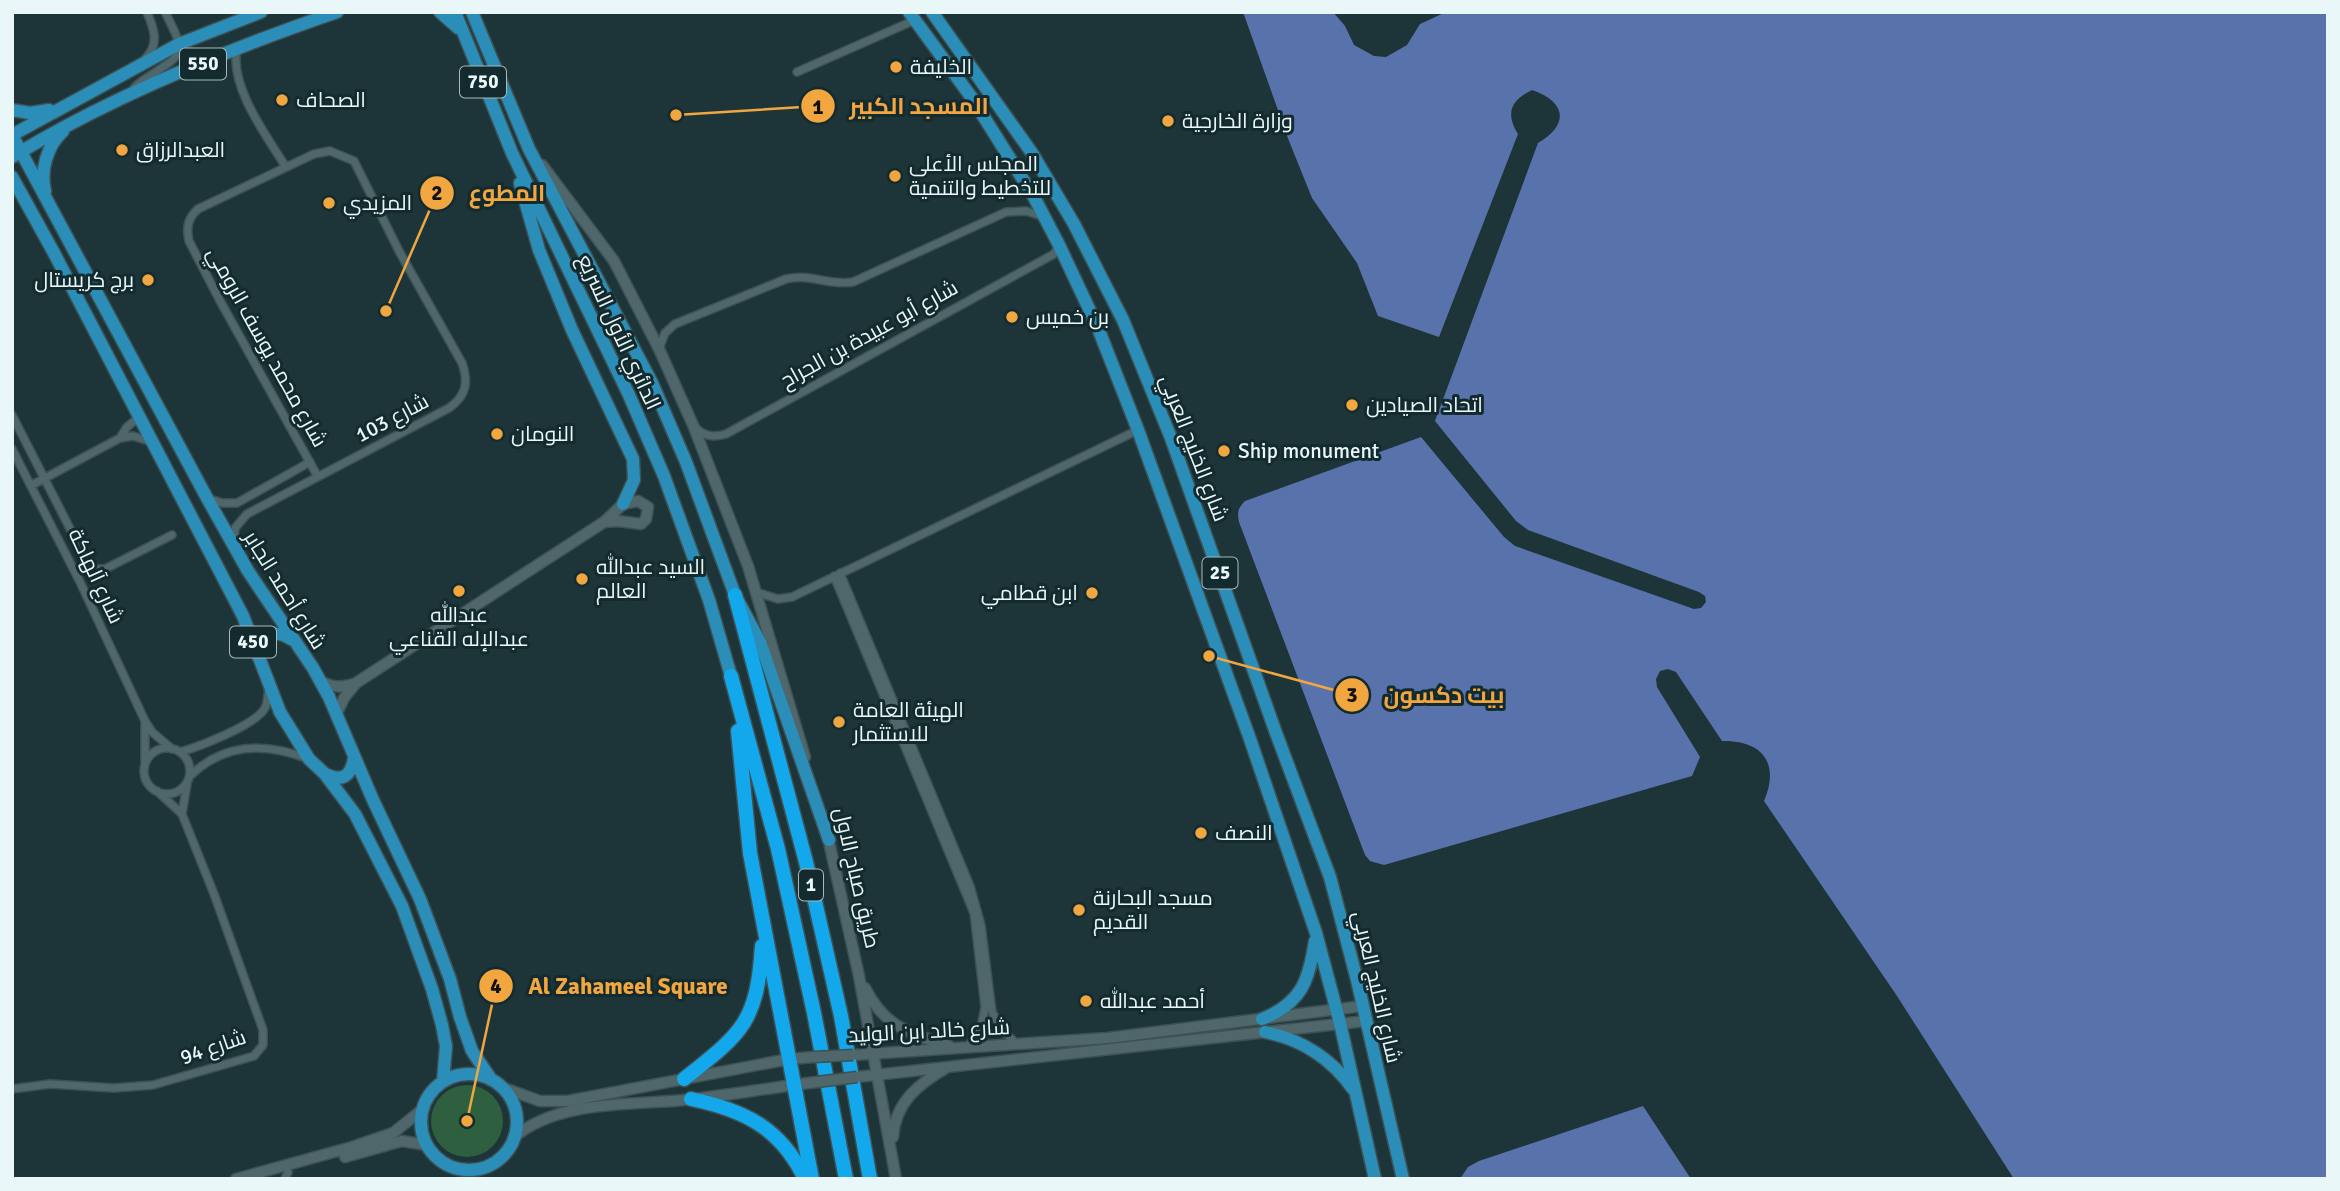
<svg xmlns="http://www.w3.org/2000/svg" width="2340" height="1191" viewBox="0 0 2340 1191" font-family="Signika,Cairo,sans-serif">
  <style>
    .green { fill: #2e5f3f }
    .water { fill: #5873ac }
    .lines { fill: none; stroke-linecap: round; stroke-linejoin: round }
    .street-casing { stroke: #3c5154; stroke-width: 10 }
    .secondary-casing { stroke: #3c5154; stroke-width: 13 }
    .primary-casing { stroke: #3c5154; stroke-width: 15 }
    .highway-casing { stroke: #3c5154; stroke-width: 17 }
    .street { stroke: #4f676b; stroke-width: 7 }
    .secondary { stroke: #4f676b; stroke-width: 10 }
    .primary { stroke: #2b8eb8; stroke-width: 12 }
    .highway { stroke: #13a8eb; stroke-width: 14 }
    .secondary-bridge-casing { stroke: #3c5154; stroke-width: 13; stroke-linecap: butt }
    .secondary-bridge { stroke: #4f676b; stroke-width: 10 }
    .poi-dot { fill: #f1a640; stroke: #132b2e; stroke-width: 2.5 }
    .labels { text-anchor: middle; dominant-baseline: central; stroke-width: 6; stroke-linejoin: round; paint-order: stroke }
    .shield { fill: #132b2e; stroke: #a9babc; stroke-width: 2 }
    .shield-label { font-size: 19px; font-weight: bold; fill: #e9f7f9 }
    .poi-label { font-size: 21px; fill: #e9f7f9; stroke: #132b2e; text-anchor: start }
    .street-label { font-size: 21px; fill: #e9f7f9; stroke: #132b2e }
    .leader { fill: none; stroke: #f1a640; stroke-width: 2.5 }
    .callout-dot { fill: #f1a640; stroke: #132b2e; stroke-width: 2.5 }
    .mark-label { font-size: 21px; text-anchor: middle; font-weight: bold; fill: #111 }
    .callout-label { font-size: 23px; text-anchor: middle; font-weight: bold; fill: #f1a640; stroke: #132b2e; stroke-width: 6; stroke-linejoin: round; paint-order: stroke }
  </style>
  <rect width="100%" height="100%" fill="#1d3538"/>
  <path class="green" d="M431 1121a36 36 0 1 1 72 0a36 36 0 1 1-72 0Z"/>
  <path class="water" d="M1243 12H1333L1345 26 1354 45 1374 56 1386 57 1407 45 1420 24 1446 12H2328V1179H2014L1897 996 1764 801C1780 764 1763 740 1722 741L1676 672 1668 669 1660 671 1656 679 1657 687 1700 757 1692 776 1384 865 1370 861 1365 855 1239 522C1237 512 1238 508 1245 501L1421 437 1504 537 1515 546 1694 609 1701 608 1706 602 1705 596 1699 592 1528 530 1516 521 1435 421 1538 143C1569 125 1567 102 1532 90 1511 100 1505 113 1518 134L1439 337 1378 316 1357 263 1312 198 1289 141Z
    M1643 1106 1691 1179H1460L1468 1167 1479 1161Z"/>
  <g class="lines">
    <defs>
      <path id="street" d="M237 49C229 86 267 137 286 167
        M145 59C160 44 154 29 147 12
        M797 72 915 20
        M131 92C142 74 184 64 179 43 176 33 170 22 165 12
        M659 349 665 333 675 324 786 279C808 273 830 286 853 282L1006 212 1026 211 1042 216
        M12 415 86 560 96 569H105L172 535
        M697 429C705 437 716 437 726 434L1054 254 1059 246
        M120 438 127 427 139 417
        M12 449 80 582 145 721 152 732 172 749
        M32 485 120 438 133 436 152 442
        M207 498 222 503H237L310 462
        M234 542 235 528 247 514 449 408C466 396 469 383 462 363L399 251 354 161 330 151 314 154 198 209C188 218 186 227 189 241L219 299 318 477
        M840 573 970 886 981 925 992 1012 1002 1030 1018 1045
        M834 576 974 913 985 1007 981 1028 967 1048
        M756 592 778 599 792 597 1138 430
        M145 722V762
        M144 771a23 23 0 1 1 46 0a23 23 0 1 1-46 0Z
        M180 752C198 747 256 725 265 708 268 703 268 692 269 686
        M190 776C224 743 266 742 308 759
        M182 814 187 784
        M12 1089 50 1084 114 1088 153 1085 254 1056 263 1045V1030L214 894 182 814 157 791
        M285 1179 288 1172"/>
      <path id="secondary" d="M542 165 614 261 659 349 693 425 748 566 805 757
        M319 680C332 688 342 688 356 683L604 522 623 504 638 501 648 507 646 519 641 524 618 521 604 522
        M337 713 344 698 356 683
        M827 833 859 976 896 1179
        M865 988C885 1028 910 1033 949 1046
        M853 1055 1108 1038 1363 1006
        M857 1077 1366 1021
        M501 1087 540 1101H568L789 1059 814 1057
        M893 1137C895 1103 918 1084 946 1068
        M513 1138C559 1098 637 1106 694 1099 735 1094 776 1087 817 1082
        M345 1157 402 1141 427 1145
        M236 1179 352 1147 393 1133 423 1109"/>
      <path id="primary" d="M440 12 458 28
        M455 12 512 153 629 395 664 476 709 600 731 676
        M472 12 529 149 652 383 686 462 735 595 760 642 829 840
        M909 12 972 98 1034 197 1059 245 1098 328 1138 430 1250 739 1316 933 1340 1023 1375 1179
        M932 12 1032 153 1074 224 1123 320 1171 438 1276 733 1330 877 1357 980 1403 1179
        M12 110 30 113 49 110
        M12 135 207 498 248 571 313 668 329 697 373 800 420 899 450 979 460 1017 472 1051 491 1079
        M12 135 179 44 261 12
        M12 157C110 97 229 49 337 12
        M12 177 54 253 243 616 280 712 309 759 324 773 355 814 402 906 432 989 442 1025 446 1046 443 1082
        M520 183 539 250 572 330 633 459 634 480 623 504
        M45 191C40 170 47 146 63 131
        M259 658C265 639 269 626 291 639
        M325 774C342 782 351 777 354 758
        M1262 1019C1302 1003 1309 980 1315 941
        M1265 1032C1303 1040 1331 1058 1353 1089
        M421 1122a48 48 0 1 1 96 0a48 48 0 1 1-96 0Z"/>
      <path id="highway" d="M735 595 806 862 841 1016 870 1179
        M731 676 778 849 814 1013 846 1179
        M738 731 750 853 812 1179
        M684 1079C742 1033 757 1023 762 946
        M691 1099C744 1110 781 1128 805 1179"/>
    </defs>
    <use href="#street" class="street-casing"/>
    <use href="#secondary" class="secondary-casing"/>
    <use href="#primary" class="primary-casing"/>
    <use href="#highway" class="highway-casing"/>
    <use href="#street" class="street"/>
    <use href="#secondary" class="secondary"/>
    <use href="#primary" class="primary"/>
    <use href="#highway" class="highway"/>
    <defs>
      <path id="secondary-bridge" d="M814 1057 853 1055
        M817 1082 857 1077"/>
    </defs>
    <use href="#secondary-bridge" class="secondary-bridge-casing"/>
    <use href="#secondary-bridge" class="secondary-bridge"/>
  </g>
  <g class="poi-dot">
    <circle cx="896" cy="67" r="7"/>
    <circle cx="282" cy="100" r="7"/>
    <circle cx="1168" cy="121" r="7"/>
    <circle cx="122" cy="150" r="7"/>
    <circle cx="895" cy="176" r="7"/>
    <circle cx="329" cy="203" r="7"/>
    <circle cx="148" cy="280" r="7"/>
    <circle cx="1012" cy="317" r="7"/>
    <circle cx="1352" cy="405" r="7"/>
    <circle cx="497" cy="434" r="7"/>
    <circle cx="1224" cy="451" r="7"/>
    <circle cx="582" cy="579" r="7"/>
    <circle cx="459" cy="591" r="7"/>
    <circle cx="1092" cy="593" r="7"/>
    <circle cx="839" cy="722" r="7"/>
    <circle cx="1201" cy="833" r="7"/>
    <circle cx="1079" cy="910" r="7"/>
    <circle cx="1086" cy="1001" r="7"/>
  </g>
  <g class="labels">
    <g class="shield">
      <rect x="180" y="48.5" width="46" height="31" rx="5"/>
      <rect x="460" y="66.5" width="46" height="31" rx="5"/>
      <rect x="1202.5" y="557.5" width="35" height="31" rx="5"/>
      <rect x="230" y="626.5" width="46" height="31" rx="5"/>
      <rect x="799" y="869.5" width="24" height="31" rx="5"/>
    </g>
    <g class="shield-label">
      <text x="203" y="64">550</text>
      <text x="483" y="82">750</text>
      <text x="1220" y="573">25</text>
      <text x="253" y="642">450</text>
      <text x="811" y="885">1</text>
    </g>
    <g class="poi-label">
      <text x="910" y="67">الخليفة</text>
      <text x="296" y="100">الصحاف</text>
      <text x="1182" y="121">وزارة الخارجية</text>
      <text x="136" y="150">العبدالرزاق</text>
      <text x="909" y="164">المجلس الأعلى<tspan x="909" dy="24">للتخطيط والتنمية</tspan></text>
      <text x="343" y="203">المزيدي</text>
      <text x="134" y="280" text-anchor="end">برج كريستال</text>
      <text x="1026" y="317">بن خميس</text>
      <text x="1366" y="405">اتحاد الصيادين</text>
      <text x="511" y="434">النومان</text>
      <text x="1238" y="451">Ship monument</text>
      <text x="596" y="567">السيد عبدالله<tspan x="596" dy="24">العالم</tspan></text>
      <text x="1078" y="593" text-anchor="end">ابن قطامي</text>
      <text x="459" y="615" text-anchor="middle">عبدالله<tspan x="459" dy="24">عبدالإله القناعي</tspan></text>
      <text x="853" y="710">الهيئة العامة<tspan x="853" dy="24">للاستثمار</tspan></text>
      <text x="1215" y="833">النصف</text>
      <text x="1093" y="898">مسجد البحارنة<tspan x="1093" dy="24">القديم</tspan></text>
      <text x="1100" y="1001">أحمد عبدالله</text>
    </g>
    <g class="street-label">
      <text transform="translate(619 332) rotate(65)">الدائري الأول السريع</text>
      <text transform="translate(869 334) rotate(-29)">شارع أبو عبيدة بن الجراح</text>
      <text transform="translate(267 347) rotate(61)">شارع محمد يوسف الرومي</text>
      <text transform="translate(392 418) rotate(-28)">شارع 103</text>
      <text transform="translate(1194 448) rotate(69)">شارع الخليج العربي</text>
      <text transform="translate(96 576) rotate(65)">شارع آلهاكة</text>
      <text transform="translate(285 590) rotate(58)">شارع أحمد الجابر</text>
      <text transform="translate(857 878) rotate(77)">طريق صباح الاول</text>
      <text transform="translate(1377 987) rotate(77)">شارع الخليج العربي</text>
      <text transform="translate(929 1031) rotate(-3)">شارع خالد ابن الوليد</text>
      <text transform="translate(213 1047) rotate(-19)">شارع 94</text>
    </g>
  </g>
  <path class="leader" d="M676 115L818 106M386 311L437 193M1209 656L1352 695M467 1121L496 986"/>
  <g class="callout-dot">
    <circle cx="676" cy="115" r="7"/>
    <circle cx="386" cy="311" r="7"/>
    <circle cx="1209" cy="656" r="7"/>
    <circle cx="467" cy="1121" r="7"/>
    <circle cx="818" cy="106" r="18"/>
    <circle cx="437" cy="193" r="18"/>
    <circle cx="1352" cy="695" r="18"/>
    <circle cx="496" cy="986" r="18"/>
  </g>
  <g class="mark-label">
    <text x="818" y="114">1</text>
    <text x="437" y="200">2</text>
    <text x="1352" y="702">3</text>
    <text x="496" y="993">4</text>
  </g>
  <g class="callout-label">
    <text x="919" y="114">المسجد الكبير</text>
    <text x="507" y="201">المطوع</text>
    <text x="1444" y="703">بيت دكسون</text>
    <text x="628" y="994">Al Zahameel Square</text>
  </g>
  <rect width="2340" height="1191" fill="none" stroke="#e9f7f9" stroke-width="28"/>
</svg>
